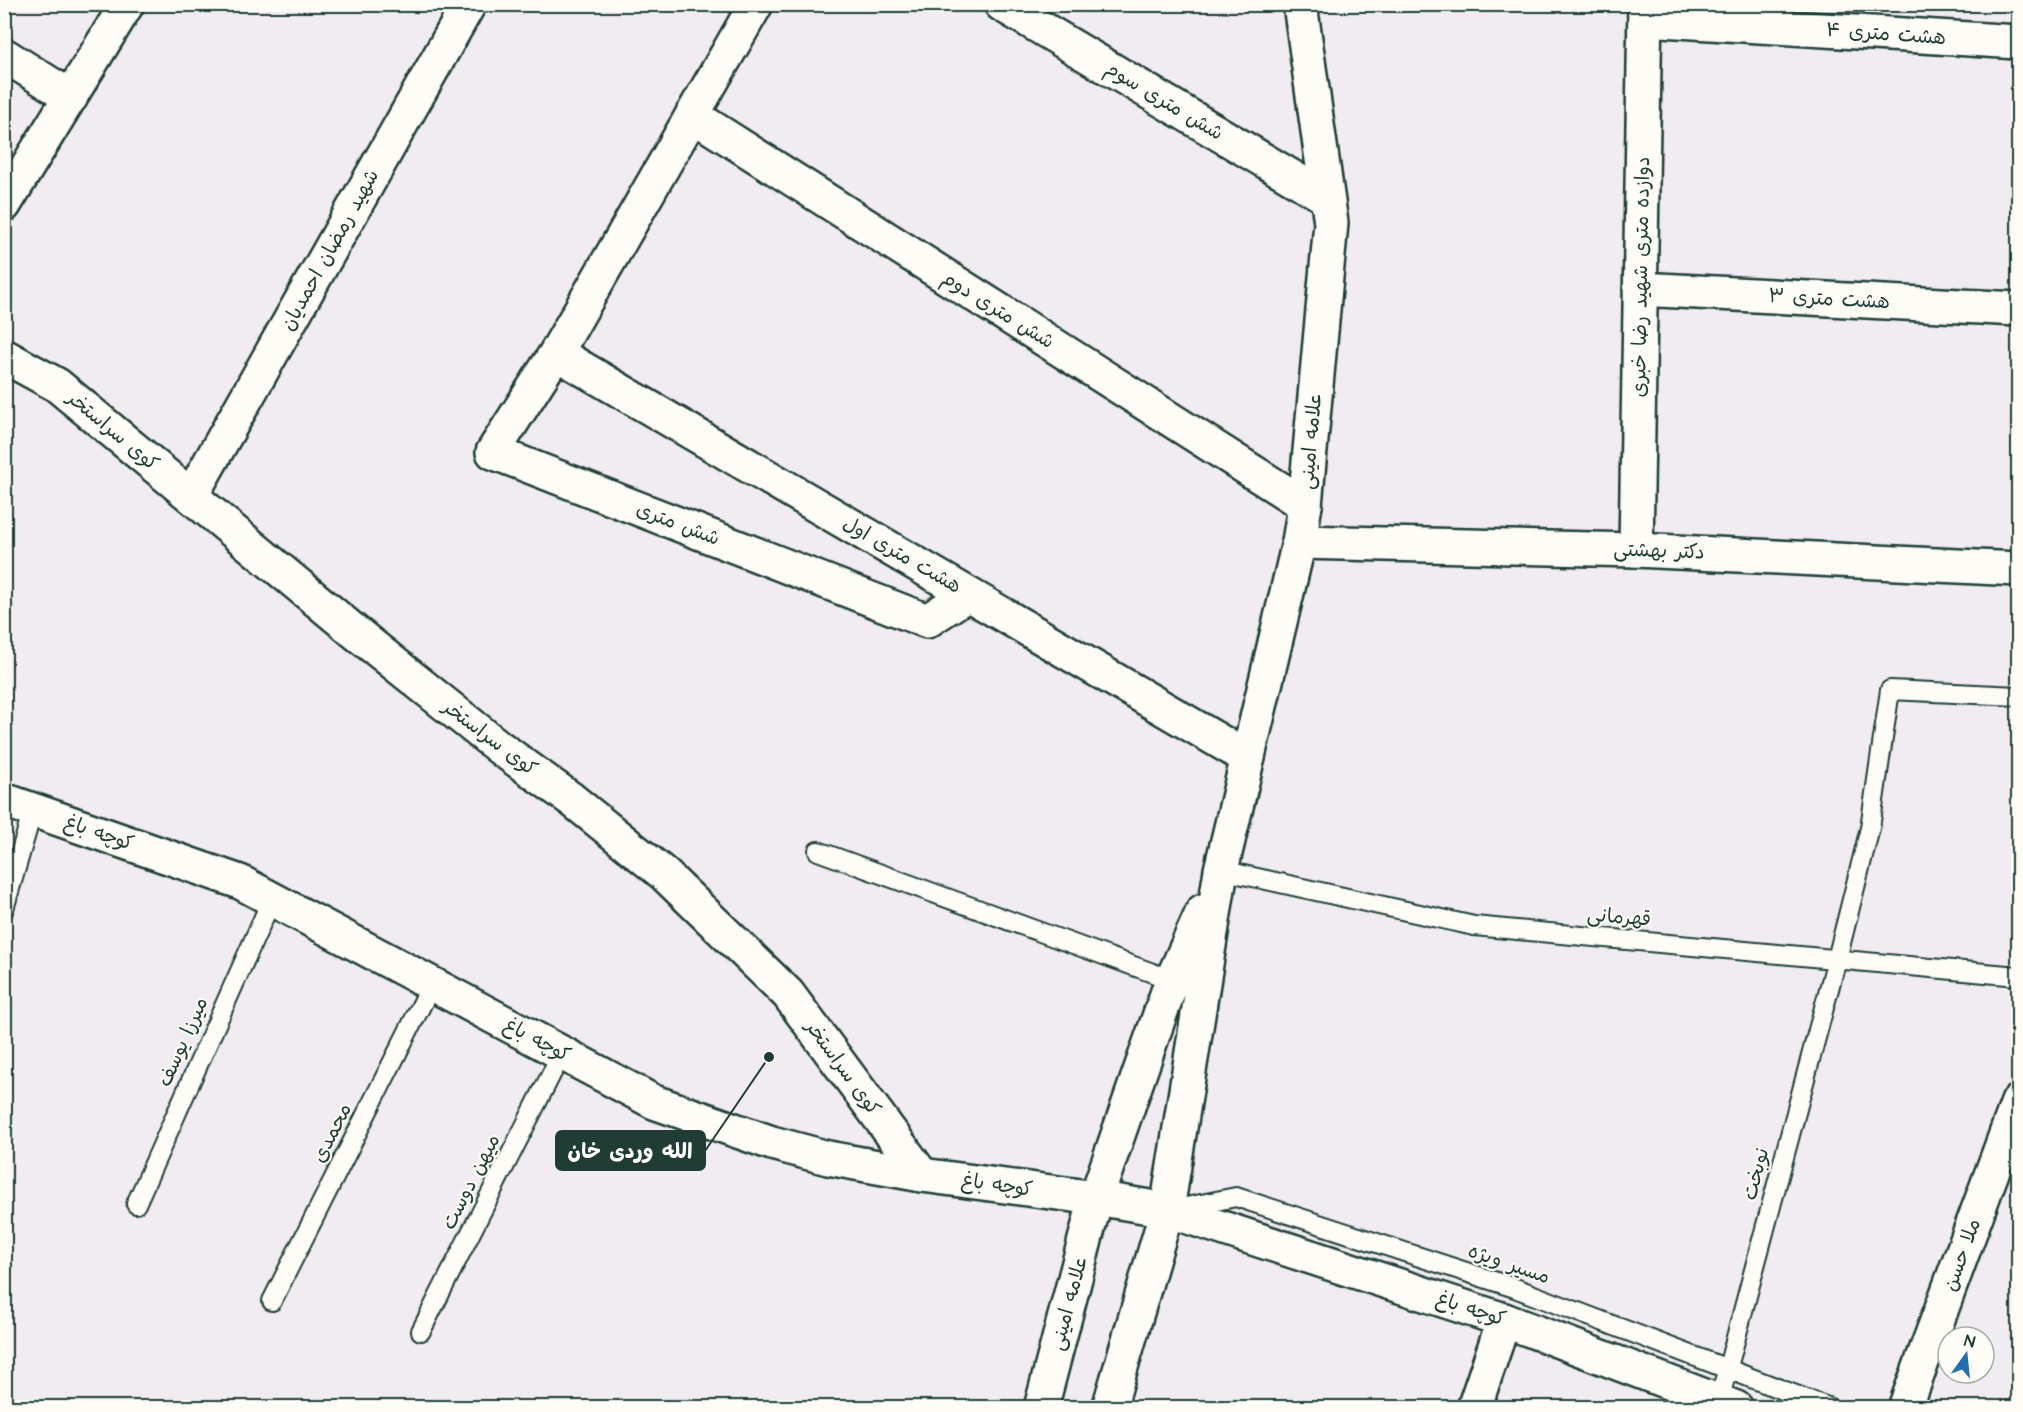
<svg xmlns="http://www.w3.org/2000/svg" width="2023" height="1412" viewBox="0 0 2023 1412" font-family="'Architects Daughter','Playpen Sans Arabic',sans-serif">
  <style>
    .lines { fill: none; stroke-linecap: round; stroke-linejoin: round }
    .lane-casing { stroke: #1f3d34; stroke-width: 22 }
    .street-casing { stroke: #1f3d34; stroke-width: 38 }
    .secondary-casing { stroke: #1f3d34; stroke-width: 38 }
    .primary-casing { stroke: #1f3d34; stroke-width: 38 }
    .lane { stroke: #fdfcf7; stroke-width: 18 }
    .street { stroke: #fdfcf7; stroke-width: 33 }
    .secondary { stroke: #fdfcf7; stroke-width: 33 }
    .primary { stroke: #fdfcf7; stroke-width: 33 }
    .labels { text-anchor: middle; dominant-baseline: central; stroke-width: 4.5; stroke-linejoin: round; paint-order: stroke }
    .street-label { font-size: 20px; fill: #1f3d34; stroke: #fdfcf7 }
    .leader { fill: none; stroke: #1f3d34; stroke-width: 2 }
    .callout-dot { fill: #1f3d34; stroke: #fdfcf7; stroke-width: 2 }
    .callout { fill: #1f3d34; stroke: #1f3d34; stroke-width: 2 }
    .callout-label { font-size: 21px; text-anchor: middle; font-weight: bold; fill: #fff }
  </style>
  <rect width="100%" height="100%" fill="#f0ecf1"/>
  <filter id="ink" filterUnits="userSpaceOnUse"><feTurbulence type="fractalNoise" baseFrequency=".0167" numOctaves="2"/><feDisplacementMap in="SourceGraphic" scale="12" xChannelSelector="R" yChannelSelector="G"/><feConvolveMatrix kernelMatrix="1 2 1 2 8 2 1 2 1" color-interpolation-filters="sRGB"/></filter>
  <g filter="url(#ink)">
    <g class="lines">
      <defs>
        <path id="lane" d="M818 851 1172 980
          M1221 870 1474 926 2018 976
          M4 909 33 810
          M136 1204 272 899
          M1176 1209 1236 1197 1515 1288 1830 1408
          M272 1301 432 984
          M421 1331 562 1053
          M1719 1401 1837 959 1870 828 1890 690 2018 696"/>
        <path id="street" d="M756 4 556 353 493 452 927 621 968 594
          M1001 4 1327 198
          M1645 19 2018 42
          M4 55 71 97
          M692 115 1305 505
          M4 205 127 4
          M1640 289 2018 309
          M556 353 1248 758
          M4 356 57 385 355 632 500 748 571 799 664 874 788 994 922 1175
          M191 496 469 4
          M1636 550 1645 4
          M1474 1408 1504 1320
          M1905 1408 2018 1102"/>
        <path id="secondary" d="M1299 542 1636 550 2018 569
          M4 800 240 882 654 1102 772 1143 828 1158 922 1175 1096 1198 1167 1210 1504 1320 1736 1408"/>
        <path id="primary" d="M1041 1408 1096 1198 1172 980 1203 911
          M1109 1408 1167 1210 1221 870 1299 542 1305 505 1331 223 1300 4"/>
      </defs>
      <use href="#lane" class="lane-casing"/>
      <use href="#street" class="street-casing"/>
      <use href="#secondary" class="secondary-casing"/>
      <use href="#primary" class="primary-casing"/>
      <use href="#lane" class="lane"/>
      <use href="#street" class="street"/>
      <use href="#secondary" class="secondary"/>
      <use href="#primary" class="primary"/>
    </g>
  </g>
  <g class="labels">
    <g class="street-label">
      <text transform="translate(1886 34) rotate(4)">هشت متری ۴</text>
      <text transform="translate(1164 101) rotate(31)">شش متری سوم</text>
      <text transform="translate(330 250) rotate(-61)">شهید رمضان احمدیان</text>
      <text transform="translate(1641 277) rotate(-89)">دوازده متری شهید رضا خبری</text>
      <text transform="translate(1829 299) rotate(3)">هشت متری ۳</text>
      <text transform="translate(998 310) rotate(32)">شش متری دوم</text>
      <text transform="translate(113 431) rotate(40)">کوی سراستخر</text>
      <text transform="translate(1311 441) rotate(-85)">علامه امینی</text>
      <text transform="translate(678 524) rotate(21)">شش متری</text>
      <text transform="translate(1659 551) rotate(2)">دکتر بهشتی</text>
      <text transform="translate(902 555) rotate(30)">هشت متری اول</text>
      <text transform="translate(490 738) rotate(37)">کوی سراستخر</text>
      <text transform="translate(99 833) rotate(19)">کوچه باغ</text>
      <text transform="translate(1619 917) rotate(5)">قهرمانی</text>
      <text transform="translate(537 1040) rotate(28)">کوچه باغ</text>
      <text transform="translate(183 1042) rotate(-66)">میرزا یوسف</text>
      <text transform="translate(843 1068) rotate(54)">کوی سراستخر</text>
      <text transform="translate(332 1133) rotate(-63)">محمدی</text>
      <text transform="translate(1756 1174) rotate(-75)">نوبخت</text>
      <text transform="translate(471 1182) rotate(-63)">میهن دوست</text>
      <text transform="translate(997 1185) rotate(8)">کوچه باغ</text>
      <text transform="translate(1962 1255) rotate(-70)">ملا حسن</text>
      <text transform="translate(1509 1264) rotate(19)">مسیر ویژه</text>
      <text transform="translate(1069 1303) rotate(-75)">علامه امینی</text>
      <text transform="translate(1471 1309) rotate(18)">کوچه باغ</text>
    </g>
  </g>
  <path class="leader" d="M769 1057L705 1151"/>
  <circle class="callout-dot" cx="769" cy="1057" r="6"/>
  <rect class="callout" x="556" y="1131" width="149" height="39" rx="6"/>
  <g class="callout-label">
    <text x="630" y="1158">الله وردی خان</text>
  </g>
  <rect width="2023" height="1412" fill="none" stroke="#fdfcf7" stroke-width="24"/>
  <rect x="12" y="12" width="1999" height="1388" fill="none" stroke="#1f3d34" stroke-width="2" filter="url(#ink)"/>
  <g transform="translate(1966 1355) rotate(15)"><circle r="28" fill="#fdfcf7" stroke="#a4b0a9" stroke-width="1.5"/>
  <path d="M0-4.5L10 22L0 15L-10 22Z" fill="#1f6fb2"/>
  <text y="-9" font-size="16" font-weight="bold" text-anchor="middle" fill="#1f3d34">N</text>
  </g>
</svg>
